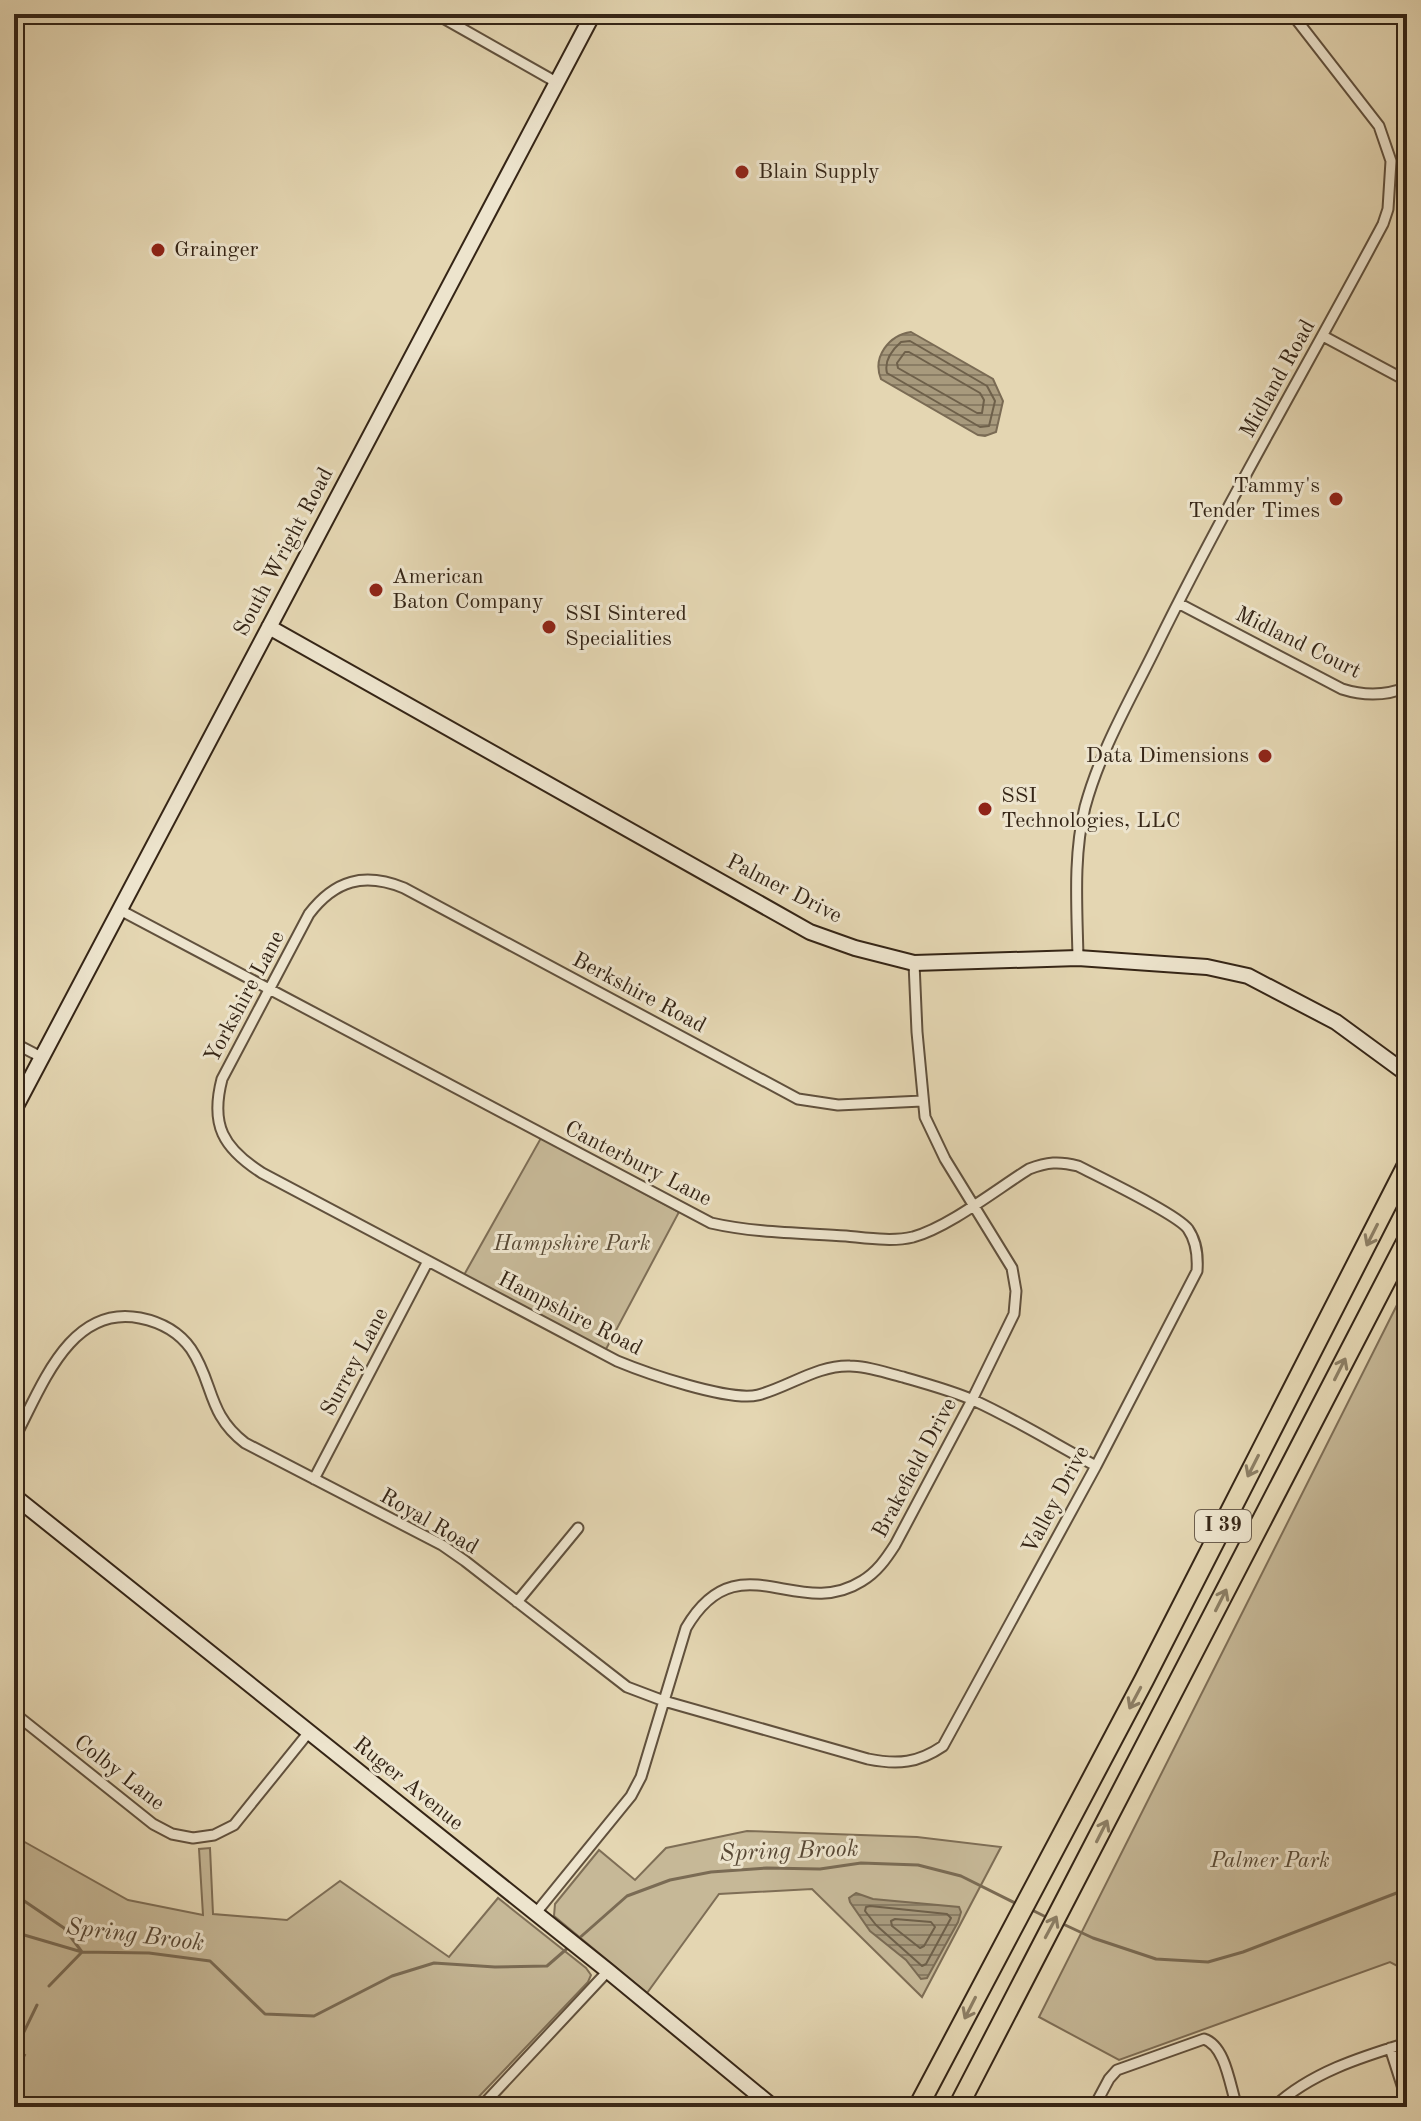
<svg xmlns="http://www.w3.org/2000/svg" width="1421" height="2121" viewBox="0 0 1421 2121" font-family="'Old Standard TT',serif">
  <style>
    .green { fill: #c6b897; stroke: #7e6e56; stroke-width: 2 }
    .water { fill: url(#water-rules); stroke: #7a6b54; stroke-width: 2 }
    .lines { fill: none; stroke-linecap: round; stroke-linejoin: round }
    .shore { stroke: #6e604a; stroke-width: 2 }
    .stream { stroke: #7a6b54; stroke-width: 3 }
    .street-casing { stroke: #61513d; stroke-width: 13 }
    .secondary-casing { stroke: #352516; stroke-width: 18 }
    .highway-casing { stroke: #352516; stroke-width: 22 }
    .street { stroke: #ede4cd; stroke-width: 9 }
    .secondary { stroke: #ede4cd; stroke-width: 14 }
    .highway { stroke: #e4d6b2; stroke-width: 18 }
    .oneway { stroke: #8c7e64 }
    .poi-dot { fill: #8f2418; stroke: #ede4cd; stroke-width: 3 }
    .labels { text-anchor: middle; dominant-baseline: central; stroke-width: 6; stroke-linejoin: round; paint-order: stroke }
    .shield { fill: #ede4cd; stroke: #6c5e4d; stroke-width: 2 }
    .shield-label { font-size: 20px; font-weight: bold; fill: #352516 }
    .poi-label { font-size: 22px; fill: #352516; stroke: #ede4cd; text-anchor: start }
    .street-label { font-size: 22px; fill: #352516; stroke: #ede4cd }
    .park-label { font-size: 22px; font-style: italic; fill: #594a36; stroke: #ede4cd }
    .water-label { font-size: 24px; font-style: italic; fill: #584835; stroke: #ede4cd }
  </style>
  <defs>
    <pattern id="water-rules" width="6" height="5" patternUnits="userSpaceOnUse" patternTransform="scale(2)"><rect width="6" height="5" fill="#a89a7d"/><path d="M0 2.5h6" fill="none" stroke="#8a7d65"/></pattern>
  </defs>
  <rect width="100%" height="100%" fill="#e4d6b2"/>
  <filter id="stains"><feTurbulence type="fractalNoise" baseFrequency=".0025" numOctaves="4"/><feColorMatrix values="0 0 0 0 .2 0 0 0 0 .09 0 0 0 0 .02 0 0 0 .5 -.17"/></filter>
  <radialGradient id="worn" r=".72"><stop offset=".6" stop-color="#630" stop-opacity="0"/><stop offset="1" stop-color="#630" stop-opacity=".3"/></radialGradient>
  <path class="green" d="M541 1138 679 1212 605 1351 464 1275Z
    M1407 1285V1971L1390 1962 1119 2060 1039 2017Z
    M747 1831 917 1837 1001 1847 922 1997 812 1889 719 1894 647 1993 554 1916 555 1904 599 1850 635 1880 666 1848Z
    M14 1836 128 1900 203 1915 199 1849 210 1848 213 1914 287 1920 340 1881 449 1957 498 1898 586 1968 591 1975 588 1982 469 2107H14V2077L25 2055 14 2049Z"/>
  <path class="water" d="M911 332 993 379 1003 401 996 432 985 436 978 435 881 379C872 357 889 335 911 332Z
    M856 1893 873 1899 959 1907 961 1912 958 1922 927 1978 921 1979 906 1960 870 1931 850 1902 849 1898Z"/>
  <g class="lines">
    <path class="shore" d="M910 341 987 386 995 401 989 426 980 427 887 373C884 361 892 350 901 342Z
      M905 352H909L980 393 984 400 982 413H977L898 368 897 363Z
      M870 1906 947 1914 951 1918 926 1964 922 1966 876 1925 865 1911 866 1907Z
      M895 1919 931 1922 935 1927 924 1946 920 1948 892 1926 891 1921Z"/>
    <path class="stream" d="M14 1894 64 1928 82 1952 49 1986
      M1030 1909 1048 1918
      M1063 1924 1093 1938 1156 1959 1208 1962 1243 1952 1407 1889
      M14 1932 82 1952 149 1953 210 1961 265 2014 314 2016 392 1976 434 1963 495 1967 547 1966 570 1946
      M576 1941 627 1896 670 1880 711 1872 767 1868 820 1869 861 1863 918 1865 961 1876 1019 1905
      M24 2107 18 2067 20 2040 37 2005"/>
    <defs>
      <path id="street" d="M436 14 556 82
        M1323 336 1407 381
        M1178 603 1342 689C1364 696 1386 696 1407 687
        M1078 958C1077 907 1073 856 1085 807 1101 748 1133 695 1159 641 1229 499 1309 363 1383 224L1388 209 1391 161 1379 126 1292 14
        M14 1043 43 1058
        M922 1101 838 1105 798 1099 404 888C364 872 335 880 309 914L222 1079C210 1125 223 1148 262 1173L617 1361C646 1373 729 1402 758 1395 789 1387 817 1365 850 1366 868 1366 886 1373 903 1377 926 1384 950 1390 973 1400 1015 1419 1055 1444 1096 1466
        M14 1439C41 1389 69 1304 140 1318 160 1322 179 1332 191 1349 214 1383 207 1414 245 1443L442 1545 465 1561 627 1687 664 1701 868 1759C898 1765 918 1763 943 1746L1096 1466 1197 1271C1198 1256 1197 1242 1188 1229 1177 1214 1099 1177 1078 1166 1059 1161 1047 1162 1029 1169 997 1189 949 1227 913 1237 892 1242 867 1238 846 1236 801 1233 755 1233 711 1223L120 910
        M314 1479 428 1261
        M517 1602 578 1528
        M14 1713 153 1824 172 1834 193 1838 214 1835 234 1825 309 1732
        M535 1914 631 1796 641 1777 686 1628C738 1539 797 1622 862 1581 877 1572 886 1559 895 1545L972 1400 1014 1314 1016 1291 1012 1268 945 1159 925 1117 917 1032 914 963
        M1390 2048 1407 2101
        M481 2107 608 1971
        M1094 2107 1109 2079 1117 2070 1204 2039C1226 2046 1230 2087 1237 2107
        M1274 2107C1310 2073 1361 2057 1407 2043"/>
      <path id="secondary" d="M269 627 810 932 855 948 914 963 1078 958 1207 967 1248 976 1336 1022 1407 1074
        M14 1110 593 14
        M14 1496 608 1971 773 2107"/>
      <path id="highway" d="M918 2107 1144 1680 1407 1165
        M958 2107 1407 1240"/>
    </defs>
    <use href="#street" class="street-casing"/>
    <use href="#secondary" class="secondary-casing"/>
    <use href="#highway" class="highway-casing"/>
    <use href="#street" class="street"/>
    <use href="#secondary" class="secondary"/>
    <use href="#highway" class="highway"/>
  </g>
  <defs><path id="oneway-shaft" d="M-6 0H5M1.5-3L5.5 0L1.5 3" fill="none" stroke-width="1.6" stroke-linecap="round" stroke-linejoin="round" transform="scale(2)"/></defs>
  <g class="oneway">
    <use href="#oneway-shaft" transform="translate(1372 1235) rotate(117)"/>
    <use href="#oneway-shaft" transform="translate(1340 1369) rotate(-63)"/>
    <use href="#oneway-shaft" transform="translate(1253 1466) rotate(117)"/>
    <use href="#oneway-shaft" transform="translate(1221 1600) rotate(-63)"/>
    <use href="#oneway-shaft" transform="translate(1135 1698) rotate(118)"/>
    <use href="#oneway-shaft" transform="translate(1102 1831) rotate(-63)"/>
    <use href="#oneway-shaft" transform="translate(1051 1927) rotate(-62)"/>
    <use href="#oneway-shaft" transform="translate(970 2008) rotate(117)"/>
  </g>
  <g class="poi-dot">
    <circle cx="742" cy="172" r="8"/>
    <circle cx="158" cy="250" r="8"/>
    <circle cx="1336" cy="499" r="8"/>
    <circle cx="376" cy="590" r="8"/>
    <circle cx="549" cy="627" r="8"/>
    <circle cx="1265" cy="756" r="8"/>
    <circle cx="985" cy="809" r="8"/>
  </g>
  <g class="labels">
    <rect class="shield" x="1195" y="1510" width="56" height="32" rx="6"/>
    <g class="shield-label">
      <text x="1223" y="1526">I 39</text>
    </g>
    <g class="poi-label">
      <text x="758" y="172">Blain Supply</text>
      <text x="174" y="250">Grainger</text>
      <text x="1320" y="486" text-anchor="end">Tammy's<tspan x="1320" dy="25">Tender Times</tspan></text>
      <text x="392" y="577">American<tspan x="392" dy="25">Baton Company</tspan></text>
      <text x="565" y="614">SSI Sintered<tspan x="565" dy="25">Specialities</tspan></text>
      <text x="1249" y="756" text-anchor="end">Data Dimensions</text>
      <text x="1001" y="796">SSI<tspan x="1001" dy="25">Technologies, LLC</tspan></text>
    </g>
    <g class="street-label">
      <text transform="translate(1278 379) rotate(-61)">Midland Road</text>
      <text transform="translate(284 552) rotate(-62)">South Wright Road</text>
      <text transform="translate(1298 643) rotate(26)">Midland Court</text>
      <text transform="translate(784 889) rotate(27)">Palmer Drive</text>
      <text transform="translate(639 993) rotate(28)">Berkshire Road</text>
      <text transform="translate(245 997) rotate(-62)">Yorkshire Lane</text>
      <text transform="translate(638 1164) rotate(27)">Canterbury Lane</text>
      <text transform="translate(570 1314) rotate(27)">Hampshire Road</text>
      <text transform="translate(355 1362) rotate(-62)">Surrey Lane</text>
      <text transform="translate(915 1468) rotate(-62)">Brakefield Drive</text>
      <text transform="translate(1056 1500) rotate(-62)">Valley Drive</text>
      <text transform="translate(429 1522) rotate(30)">Royal Road</text>
      <text transform="translate(119 1773) rotate(38)">Colby Lane</text>
      <text transform="translate(408 1784) rotate(39)">Ruger Avenue</text>
    </g>
    <g class="park-label">
      <text x="572" y="1244">Hampshire Park</text>
      <text x="1270" y="1861">Palmer Park</text>
    </g>
    <g class="water-label">
      <text transform="translate(789 1852) rotate(-2)">Spring Brook</text>
      <text transform="translate(135 1936) rotate(7)">Spring Brook</text>
    </g>
  </g>
  <rect width="1421" height="2121" fill="none" stroke="#e4d6b2" stroke-width="48"/>
  <rect x="16" y="16" width="1389" height="2089" fill="none" stroke="#352516" stroke-width="4"/>
  <rect x="24" y="24" width="1373" height="2073" fill="none" stroke="#352516" stroke-width="2"/>
  <rect width="100%" height="100%" filter="url(#stains)"/>
  <rect width="100%" height="100%" fill="url(#worn)"/>
</svg>
